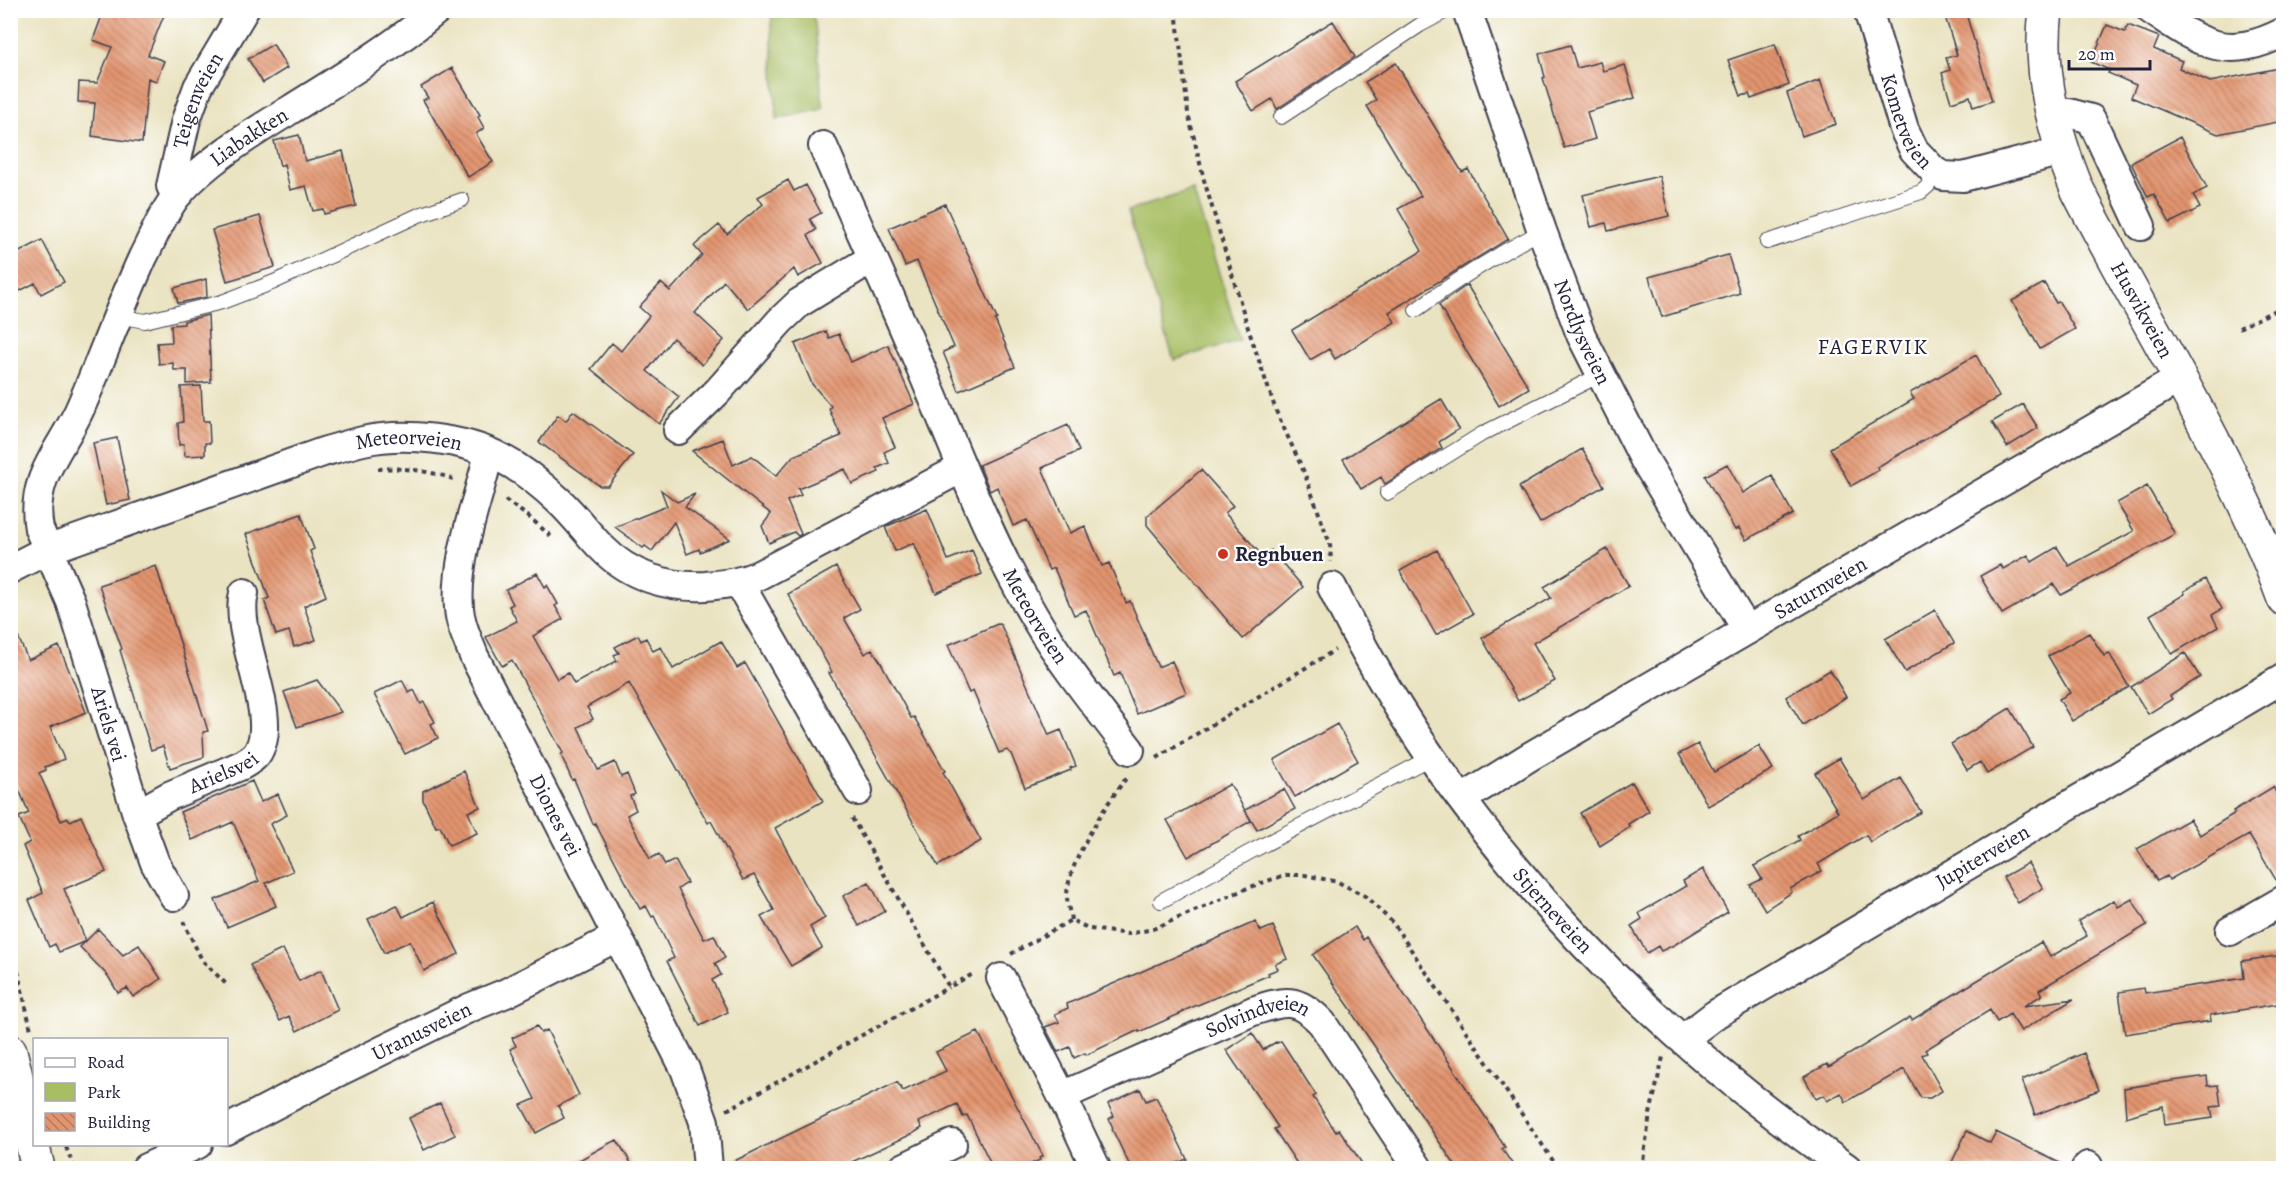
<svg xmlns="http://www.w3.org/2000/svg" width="2294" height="1179" viewBox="0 0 2294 1179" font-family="Alegreya,serif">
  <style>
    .park { fill: #a7be63; stroke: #64704f; stroke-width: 1.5 }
    .building { fill: url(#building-back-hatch) }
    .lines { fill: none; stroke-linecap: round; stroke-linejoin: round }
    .service-casing { stroke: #403f4f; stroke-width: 16 }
    .minor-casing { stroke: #403f4f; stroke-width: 32 }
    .secondary-casing { stroke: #403f4f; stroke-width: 36 }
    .path { stroke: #403f4f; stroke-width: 4; stroke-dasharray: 4.5 4.5; stroke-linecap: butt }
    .service { stroke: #fff; stroke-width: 14 }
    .minor { stroke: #fff; stroke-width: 28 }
    .secondary { stroke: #fff; stroke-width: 33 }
    .poi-dot { fill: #c8321e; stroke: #fff; stroke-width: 2 }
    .labels { text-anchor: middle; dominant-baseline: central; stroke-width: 4.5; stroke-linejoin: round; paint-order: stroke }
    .street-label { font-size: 21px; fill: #22223b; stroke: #fff }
    .poi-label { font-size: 21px; font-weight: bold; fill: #22223b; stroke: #fff; text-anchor: start }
    .neighbourhood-label { font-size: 22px; letter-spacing: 1.5px; fill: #22223b; stroke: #fff }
  </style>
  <defs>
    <pattern id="building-back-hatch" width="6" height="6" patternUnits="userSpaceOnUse" patternTransform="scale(1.5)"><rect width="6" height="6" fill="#e2946e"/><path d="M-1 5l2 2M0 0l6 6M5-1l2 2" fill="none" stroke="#b7785c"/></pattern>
  </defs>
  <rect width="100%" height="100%" fill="#fff"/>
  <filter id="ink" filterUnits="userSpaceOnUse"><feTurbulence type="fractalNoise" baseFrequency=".0167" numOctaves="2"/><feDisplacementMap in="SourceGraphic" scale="12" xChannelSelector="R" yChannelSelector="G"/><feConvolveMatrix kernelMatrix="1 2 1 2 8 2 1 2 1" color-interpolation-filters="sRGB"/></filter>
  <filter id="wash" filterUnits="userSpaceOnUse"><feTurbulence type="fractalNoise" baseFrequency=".008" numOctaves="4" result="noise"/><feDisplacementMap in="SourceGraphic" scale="24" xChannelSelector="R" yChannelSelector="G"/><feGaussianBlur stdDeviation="1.35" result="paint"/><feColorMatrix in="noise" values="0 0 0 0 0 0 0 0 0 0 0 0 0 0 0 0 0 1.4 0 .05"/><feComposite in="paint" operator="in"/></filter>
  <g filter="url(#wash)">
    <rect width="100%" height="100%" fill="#eae3c1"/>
    <path class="park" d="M773 11H811L815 24 823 109 777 119 771 25Z
      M1193 190 1240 340 1174 360 1128 211Z"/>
    <g id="blocks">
      <path class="building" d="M104 10H166L148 55 164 61 156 81 148 78 142 143 92 136 95 103 78 102 79 82 97 83 112 47 93 40Z
        M1943 10H1965L1992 101 1973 107 1970 96 1951 102 1942 73 1950 70 1946 58 1957 55Z
        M1333 21 1355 57 1277 109 1272 99 1253 111 1235 81Z
        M2107 25 2125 32 2128 25 2159 37 2154 49 2182 61 2179 68 2210 82 2279 68 2280 77 2283 76V121L2218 134 2131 97 2136 85 2108 73 2110 70 2091 62Z
        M273 44 287 68 263 83 248 59Z
        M1775 44 1789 85 1751 99 1749 94 1741 96 1728 60Z
        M1570 45 1577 68 1600 62 1603 71 1625 65 1635 98 1587 112 1595 139 1564 148 1543 78 1545 77 1539 54Z
        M1396 63 1462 172 1468 169 1508 239 1389 312 1395 322 1335 359 1329 349 1310 360 1292 330 1422 251 1398 209 1421 196 1367 106 1376 100 1365 82Z
        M452 68 480 115 478 117 484 128 476 134 493 162 468 177 423 100 428 98 421 87Z
        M1820 80 1836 124 1802 136 1787 93Z
        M299 135 305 161 343 151 356 206 324 214 323 209 313 211 306 186 290 190 284 164 280 166 274 141Z
        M2180 137 2207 188 2193 195 2200 208 2170 223 2154 194 2148 197 2131 163Z
        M1659 176 1669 216 1608 231 1606 223 1591 227 1583 195Z
        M788 180 794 191 806 185 821 213 810 219 816 230 808 235 823 263 798 277 794 269 748 309 724 281 695 313 724 340 702 365 673 338 647 371 679 397 659 424 591 369 612 343 621 351 649 316 639 307 661 283 670 291 702 255 694 246 719 225 727 234 763 204 758 197Z
        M945 204 997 319 995 320 1015 367 959 391 943 352 954 347 917 261 905 266 889 228Z
        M260 216 275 267 227 281 212 230Z
        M42 240 64 282 41 294 35 283 10 296V257Z
        M1728 255 1740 293 1662 317 1649 277Z
        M206 279 207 297 178 303 174 288Z
        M2044 283 2056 303 2059 302 2075 329 2040 349 2012 301Z
        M1467 285 1529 388 1499 406 1439 305Z
        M208 315 211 382 187 384V370H174L173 363 159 364 157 343 172 342 171 325 184 324V321Z
        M826 331 829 338 839 334 851 362 888 345 914 404 882 418 895 447 884 452 889 463 877 468 879 472 852 484 845 469 798 489 801 495 787 501 801 534 798 536 794 532 769 543 762 526 771 514 692 451 723 439 733 465 752 456 776 476 793 456 841 436 829 409 831 406 812 384 795 344Z
        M1976 355 1999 397 1877 467 1879 470 1851 486 1830 448 1914 399 1910 393Z
        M201 386 203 421H209L210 443H205V455L185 456 184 444 179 445 178 423 183 422 181 387Z
        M1441 399 1459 429 1439 442 1442 448 1385 484 1381 477 1361 489 1343 459Z
        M2023 404 2038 428 2007 447 1992 422Z
        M573 411 633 455 608 486H600L539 442 558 415 566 421Z
        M1068 425 1079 451 1042 468 1070 533 1085 526 1102 566 1109 563 1126 603 1130 601 1158 667 1172 661 1186 693 1137 714 1120 673 1114 676 1086 610 1074 615 1054 568 1049 570 1027 520 1013 526 997 487 990 491 979 465Z
        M117 438 130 500 106 505 93 443Z
        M1582 449 1604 486 1540 523 1519 487Z
        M1727 464 1743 493 1772 476 1793 514 1746 540 1739 528 1735 530 1705 476Z
        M1201 470 1233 506 1225 513 1263 557 1271 550 1303 587 1243 639 1147 525V516Z
        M2147 486 2175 534 2061 595 2054 584 2002 614 1980 576 2000 565 2003 569 2028 555 2032 562 2057 547 2069 566 2134 531 2117 503Z
        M661 490 677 502 695 494 685 507 730 539 700 552 699 549 687 554 674 522 652 551 645 546 643 548 615 527 667 506Z
        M927 509 948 560 972 550 982 574 936 593 914 543 895 551 885 527Z
        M301 514 314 549 310 551 326 596 304 606 316 640 294 647 289 631 276 635 264 600 269 598 246 534Z
        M1607 549 1629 586 1533 643 1555 681 1518 701 1482 638 1551 598 1544 587Z
        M1437 550 1473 614 1436 635 1400 571Z
        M156 566 208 731 203 732 204 757 170 768 163 746 151 750 120 650 122 649 99 585Z
        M836 567 860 609 844 618 865 654 872 649 880 661 911 718 914 717 945 771 943 772 981 841 938 866 829 673 832 672 788 594Z
        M537 573 545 587 547 585 558 604 555 606 563 619 533 636 557 679 568 673 574 684 617 661 614 655 619 653 615 647 638 635 641 641 646 638 653 651 661 647 673 669 721 641 737 668 745 663 823 801 775 828 808 890 825 918 810 927 822 948 791 966 761 917 774 910 754 875 743 880 711 821 708 823 629 683 587 707 593 719 578 727 598 770 615 762 621 777 627 774 635 794 630 796 636 810 627 815 650 859 659 854 665 865 675 860 687 883 678 889 704 939 714 935 725 958 715 963 721 975 712 980 728 1012 700 1026 667 961 674 958 654 916 652 917 646 906 640 909 595 823 593 824 574 779 572 780 561 755 563 753 512 660 502 666 486 637 517 621 509 606 513 604 506 590Z
        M2205 579 2222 609 2212 615 2218 627 2172 654 2150 615 2185 594 2184 591Z
        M1935 610 1954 643 1905 672 1885 639Z
        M10 618 28 660 59 646 86 712 50 727 64 759 45 767 46 770 39 773 61 821 68 818 70 821 81 816 106 872 64 889 86 941 59 952 55 944 49 947 29 900 43 893 23 846 30 842 19 817 29 813 10 769Z
        M1000 623 1049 735 1061 730 1076 766 1070 768 1071 770 1025 788 1011 754 1007 750 999 753 973 691 969 693 948 645Z
        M2089 633 2104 656 2109 653 2129 687 2072 721 2059 699 2070 693 2048 656Z
        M2185 653 2200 677 2170 696 2172 699 2148 714 2131 687Z
        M1830 670 1846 697 1803 725 1786 697Z
        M317 680 341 712 297 727 284 692Z
        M402 680 409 693 414 690 421 704 424 702 435 722 431 724 438 738 405 754 374 694Z
        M2010 708 2033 747 1987 774 1980 762 1967 770 1951 744Z
        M1337 724 1358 761 1295 797 1274 760Z
        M1698 744 1714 772 1759 746 1773 769 1708 806 1679 754Z
        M1839 758 1864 800 1901 778 1921 812 1870 842 1866 835 1818 864 1822 871 1790 889 1792 892 1765 910 1750 885 1762 879 1754 866 1800 840 1798 836 1838 812 1815 773Z
        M464 771 480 807 468 812 477 833 449 845 440 826 436 827 423 800V791Z
        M252 781 261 802 278 794 287 815 270 824 293 871 266 883 276 906 227 927 215 900 259 881 233 822 192 840 180 812Z
        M1632 782 1649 811 1628 824 1630 827 1600 846 1580 813Z
        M1230 784 1251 821 1188 857 1167 820Z
        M2273 787 2283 804V884L2279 885 2249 835 2169 880 2167 876 2157 881 2137 849 2190 819 2200 835 2235 813 2233 811Z
        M1284 789 1295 809 1257 830 1245 810Z
        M2028 863 2043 888 2018 903 2003 877Z
        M1703 869 1728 912 1674 945 1661 951 1658 946 1647 953 1631 926 1642 919 1639 913 1686 886 1683 881Z
        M869 882 885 911 859 926 843 896Z
        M2132 899 2147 925 2039 990 2042 995 2024 1006 2074 999 2021 1031 2010 1014 1997 1022 1990 1010 1925 1050 1927 1053 1922 1055 1942 1091 1930 1098H1921L1904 1069 1846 1102 1841 1093 1827 1101 1824 1095 1816 1099 1804 1077 1827 1064 1829 1067 1910 1017 1912 1020 2041 942 2050 957 2087 936 2078 921 2114 900 2118 907Z
        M433 902 459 954 424 971 410 941 384 953 368 919 397 905 403 917Z
        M1255 922 1261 931 1273 926 1287 959 1275 964 1278 969 1268 973 1269 975 1183 1011 1184 1012 1139 1032V1030L1086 1055 1085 1053 1074 1058 1070 1047 1058 1052 1045 1027 1059 1022 1055 1014 1068 1008 1067 1004Z
        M1355 927 1363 940 1366 937 1465 1086 1505 1147 1502 1149 1515 1168H1457L1352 1013 1353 1012 1313 955Z
        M98 929 123 955 139 945 161 979 133 997 127 988 118 993 108 976 80 947Z
        M283 949 299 981 321 970 338 1010 297 1031 289 1016 280 1021 250 965Z
        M2283 955V1003L2210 1015 2211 1021 2125 1034 2119 992 2144 988 2145 993 2244 978 2242 961Z
        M537 1026 541 1033 547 1030 579 1095 558 1106 564 1118 536 1133 521 1105 535 1099 510 1049 516 1046 512 1038Z
        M978 1032 1043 1156 1039 1158 1040 1160 1023 1168H993L967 1115 963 1117 957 1104 919 1122 922 1128 912 1134 839 1168H724V1166L897 1082 903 1091 946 1071 936 1052Z
        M1252 1033 1263 1050 1276 1042 1277 1043 1281 1041 1316 1095 1313 1097 1336 1132 1339 1129 1365 1168H1300L1274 1129 1278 1127 1226 1050Z
        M2084 1053 2099 1090 2035 1115 2022 1080Z
        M2207 1076 2208 1086 2218 1085 2221 1106 2211 1107 2213 1118 2165 1125 2163 1106 2126 1117 2124 1088Z
        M1140 1089 1146 1101 1156 1097 1166 1116 1187 1159 1177 1163 1180 1168H1131L1112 1129 1113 1128 1109 1119 1114 1116 1108 1104Z
        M440 1103 455 1135 424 1150 409 1118Z
        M1967 1131 1990 1143 1996 1132 2070 1168H1949Z
        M617 1140 634 1168H565L610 1143Z"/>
    </g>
  </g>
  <g filter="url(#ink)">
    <use href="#blocks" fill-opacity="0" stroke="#403f4f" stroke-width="1.5"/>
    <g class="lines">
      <defs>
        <path id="service" d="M1281 117 1420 25 1448 10
          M1767 242 1921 192 1928 186 1934 171
          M1416 310C1456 280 1498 254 1542 231
          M118 316 145 321 222 302 274 282 419 215 462 200
          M1387 493 1482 434 1600 375
          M1161 901 1250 852 1432 757"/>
        <g id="minor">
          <path id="s1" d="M1467 10 1542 231 1581 335 1644 459 1747 630"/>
          <path id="s2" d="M1868 10 1904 129 1914 150 1934 171 1943 176 1963 177 2062 151"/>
          <path d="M2151 10C2201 43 2225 62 2284 32"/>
          <path d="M2051 115 2069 113 2091 119 2141 226"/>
          <path id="s3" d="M823 146C856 223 893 300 925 378 959 459 990 542 1035 618 1062 664 1097 707 1130 750"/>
          <path id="s4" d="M179 193 174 192 171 186 186 120 198 87 244 10"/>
          <path d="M678 430 718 391 780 321 799 303 871 259"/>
          <path id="s5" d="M489 453C478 502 455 556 459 608 460 625 468 640 474 656L685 1069 704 1122 708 1168"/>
          <path id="s6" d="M10 569 47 550 323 452C337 448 350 444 363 441 404 432 464 438 501 458 522 469 542 485 559 501 575 516 587 533 602 548 629 576 668 588 706 586 725 584 740 583 759 575L962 468"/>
          <path d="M739 583 858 791"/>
          <path id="s7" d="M1332 587C1444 819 1636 1024 1847 1168"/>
          <path id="s8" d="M1462 799 1529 757 2179 379"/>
          <path id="s9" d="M137 814 169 796 242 765C249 761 256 757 259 750 279 714 233 634 244 593"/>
          <path id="s10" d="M174 896 155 863 137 814 71 602 39 529C29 476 64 448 82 404 103 355 121 305 143 257 154 236 163 212 178 194 207 160 253 133 290 110 341 78 391 48 437 10"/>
          <path d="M2230 931 2284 900"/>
          <path d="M1001 978 1062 1096 1096 1168"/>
          <path id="s11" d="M1683 1039 1716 1014 2284 678"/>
          <path id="s12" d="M1062 1096 1253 1011C1285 1000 1297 997 1322 1023L1418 1168"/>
          <path id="s13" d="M226 1130 332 1075 469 1008 506 993 617 937"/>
          <path d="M146 1168 198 1144"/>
          <path d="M903 1168 952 1144"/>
          <path d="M2086 1168 2088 1166"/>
        </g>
        <g id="secondary">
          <path id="s14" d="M2046 10C2038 73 2054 132 2077 189 2146 325 2232 455 2284 599"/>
          <path d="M10 1051 38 1168"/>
        </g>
      </defs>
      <use href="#service" class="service-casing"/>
      <use href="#minor" class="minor-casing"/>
      <use href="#secondary" class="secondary-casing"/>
      <path class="path" d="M1176 10 1188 113 1204 180 1248 328 1276 411 1304 472 1330 544 1331 562
        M2239 328 2284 306
        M378 469C403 467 430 471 453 479
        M505 500 529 517 553 538
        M1157 758 1335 650
        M852 818 949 987 975 973
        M1071 920C1070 912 1067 904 1067 896 1067 864 1107 802 1128 776
        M183 921 202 960 228 986
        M10 936 31 1030
        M1011 954 1071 920 1090 929 1128 934 1153 929 1250 887 1285 875H1305L1338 882 1365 896 1393 923 1558 1168
        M727 1110 949 987
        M66 1147 74 1168
        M1642 1168 1650 1114 1663 1057"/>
      <use href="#service" class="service"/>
      <use href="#minor" class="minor"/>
      <use href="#secondary" class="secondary"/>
    </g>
  </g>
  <circle class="poi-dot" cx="1223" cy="554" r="6"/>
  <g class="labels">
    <g class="street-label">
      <text stroke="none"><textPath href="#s4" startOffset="102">Teigenveien</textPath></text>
      <text stroke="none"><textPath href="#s2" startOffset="118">Kometveien</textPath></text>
      <text stroke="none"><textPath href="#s10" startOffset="850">Liabakken</textPath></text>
      <text stroke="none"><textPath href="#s14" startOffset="321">Husvikveien</textPath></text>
      <text stroke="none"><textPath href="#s1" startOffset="342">Nordlysveien</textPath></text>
      <text stroke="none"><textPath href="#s6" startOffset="422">Meteorveien</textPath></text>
      <text stroke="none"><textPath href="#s8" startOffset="416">Saturnveien</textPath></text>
      <text stroke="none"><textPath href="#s3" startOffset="516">Meteorveien</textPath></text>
      <text transform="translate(109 724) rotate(73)">Ariels vei</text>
      <text stroke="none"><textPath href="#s9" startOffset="96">Arielsvei</textPath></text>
      <text stroke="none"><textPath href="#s5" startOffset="388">Diones vei</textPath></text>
      <text stroke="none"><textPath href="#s11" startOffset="351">Jupiterveien</textPath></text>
      <text stroke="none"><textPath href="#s7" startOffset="393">Stjerneveien</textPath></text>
      <text stroke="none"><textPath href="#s12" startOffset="213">Solvindveien</textPath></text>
      <text stroke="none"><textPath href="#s13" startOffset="219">Uranusveien</textPath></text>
    </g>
    <g class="poi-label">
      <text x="1235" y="554">Regnbuen</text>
    </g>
    <g class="neighbourhood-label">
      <text x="1873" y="347">FAGERVIK</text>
    </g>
  </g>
  <rect width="2294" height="1179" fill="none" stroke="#fff" stroke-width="36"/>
  <rect x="33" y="1038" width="195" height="108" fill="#ffffff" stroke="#a7a7b1" stroke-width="1.5"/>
  <rect x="45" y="1058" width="30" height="9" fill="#ffffff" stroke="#a7a7b1" stroke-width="1.5"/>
  <text x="87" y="1068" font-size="18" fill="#22223b">Road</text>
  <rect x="45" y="1083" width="30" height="18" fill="#a7be63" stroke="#a7a7b1" stroke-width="1.5"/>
  <text x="87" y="1098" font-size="18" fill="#22223b">Park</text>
  <rect x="45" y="1113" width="30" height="18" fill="url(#building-back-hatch)" stroke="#a7a7b1" stroke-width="1.5"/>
  <text x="87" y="1128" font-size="18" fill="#22223b">Building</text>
  <path d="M2069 60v9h81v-9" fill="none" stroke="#22223b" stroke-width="3"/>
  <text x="2078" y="60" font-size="18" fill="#22223b" stroke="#ffffff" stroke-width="4.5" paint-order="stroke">20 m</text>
</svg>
